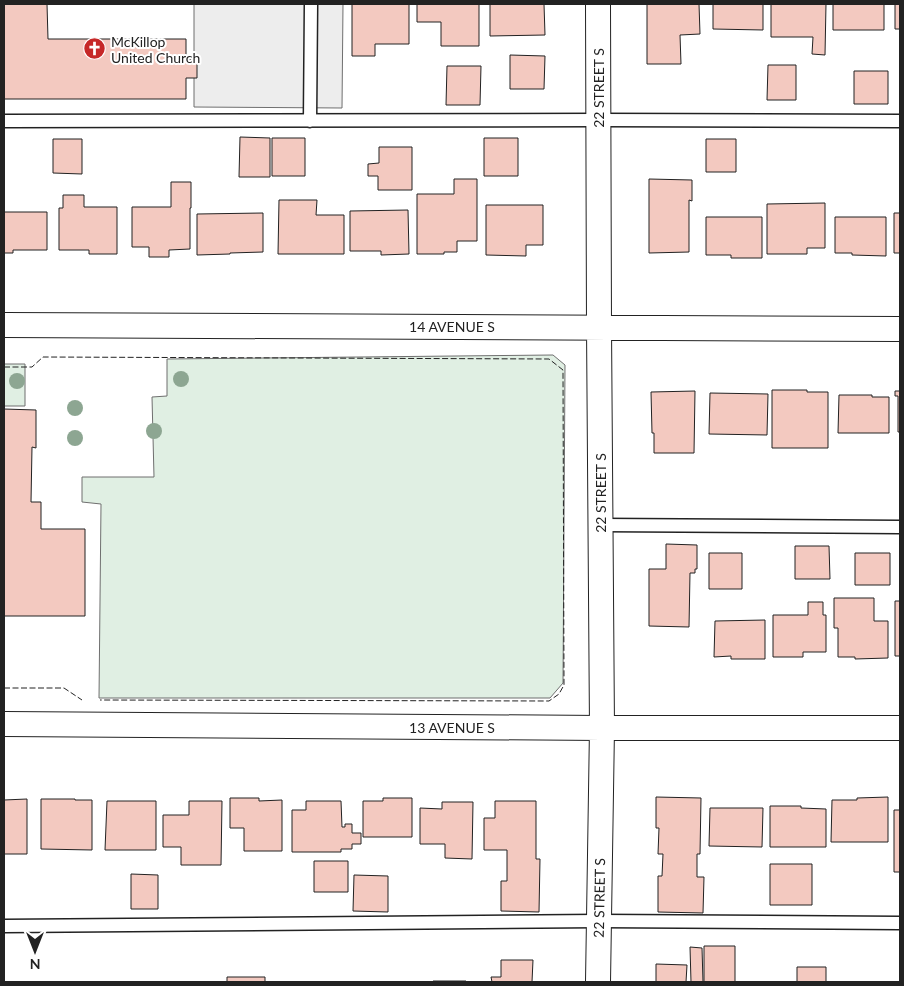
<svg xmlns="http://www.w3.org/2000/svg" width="904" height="986" viewBox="0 0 904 986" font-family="Lato,sans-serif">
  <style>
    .green { fill: #e0efe3; stroke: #6f6f6f }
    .parking { fill: #ededed; stroke: #6f6f6f }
    .building { fill: #f3c9c0; stroke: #222 }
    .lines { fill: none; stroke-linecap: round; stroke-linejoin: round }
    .lane-casing { stroke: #222; stroke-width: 15 }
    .street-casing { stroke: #222; stroke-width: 26 }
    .lane { stroke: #fff; stroke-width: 12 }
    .street { stroke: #fff; stroke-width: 24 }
    .fence { stroke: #222; stroke-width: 1; stroke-dasharray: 6 2.5; stroke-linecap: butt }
    .tree { fill: #8da692 }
    .labels { text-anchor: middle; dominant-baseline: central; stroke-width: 4; stroke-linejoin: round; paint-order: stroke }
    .poi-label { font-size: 14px; fill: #222; stroke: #fff; text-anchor: start }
    .street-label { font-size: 14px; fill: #222; stroke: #fff }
  </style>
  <rect width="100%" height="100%" fill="#fff"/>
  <path class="green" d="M553 355 565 365 563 683 550 698H99L101 504 82 502V477H154L152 397 167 396V359Z
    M4 364H25V406H4Z"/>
  <path class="parking" d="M194 4H343L342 108 194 107Z"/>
  <path class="building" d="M4 4H47L48 39H186V60L197 59V78H186V99H4Z
    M352 4H409V44H375V56H352Z
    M417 4H479V46H441V22H417Z
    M490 4H544L545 35 490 36Z
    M647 4H699L700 34 680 35 681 64H647Z
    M713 4H763V30L713 29Z
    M771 4H826L825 55 812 54 813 37H771Z
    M833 4H884V30H833Z
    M895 4H900V29H895Z
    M510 55 545 56 544 89H510Z
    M768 65H796V100H767Z
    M447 66H481L480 105H446Z
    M854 71H888V104H854Z
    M240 137 270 138V177H239Z
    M272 138H305V176H272Z
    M484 138H518V176H484Z
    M53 139H82V174L53 173Z
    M706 139H736V172H706Z
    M379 147H412V190H378V176H368V164L379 163Z
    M454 179H477V241H457V252H444V254H417V194H454Z
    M649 179 692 180V201L689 200V252L649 253Z
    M171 182H191V208H190V249L169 250V257H149V247H132V207H171Z
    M63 195H84V207H117V254H89V250H59V208H63Z
    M279 200H317L316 215H344V254H278Z
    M825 203V248H807V254H767V204Z
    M486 205H543V245H526V256L486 255Z
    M408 210 409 254 381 255V251H350V211Z
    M4 212H47V250H13V253H4Z
    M263 213V252L230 253V254L197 255V214Z
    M894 213H900V253H894Z
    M706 217H762V258H731V255H706Z
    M835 217H886V256L852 255V253H835Z
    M772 390H807V392H828V448H772Z
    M695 391 694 453H654V433H652L651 392Z
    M895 391H900V432H898V396H895Z
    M710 393 768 394 767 435 709 434Z
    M839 395H872V397H889V433H838Z
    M4 409 36 410V448L32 447 31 502H41V529H85V616H4Z
    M666 544 697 545V569H695V573H690L689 627 649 626V569H666Z
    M795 546H829L830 579H795Z
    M709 553H742V589H709Z
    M855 553H890V585H855Z
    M834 598H874V621H888V658L855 659V657H838V628H834Z
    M895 601H900V656H895Z
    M808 602H823V615H826V652H803V657H773V615H808Z
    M765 620V659H731V656L714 657 715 621Z
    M656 797 701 798 700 854H697V877H704L703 913 658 912V876H662L663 854H658L659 828H656Z
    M888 797V842H831L832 800H857V798Z
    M230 798H259V801L282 800V851H244V828H230Z
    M383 798H412V837H363V801H383Z
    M27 799V854H4V800Z
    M41 799H75V800H92V850L41 849Z
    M107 801H156V850H105Z
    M189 801H222L221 865H181V847H163V815H189Z
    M306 801H341L342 827H345V824H352V833H361V844H352V849H341V852H292V810H306Z
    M495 801H536V859H540L539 912 501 911V881H507V850H484V818H495Z
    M442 802H473L472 859 445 858V844H420V808L442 809Z
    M770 806H801V808L826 809V847H770Z
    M710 808H763L762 847 709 846Z
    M894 810H900V872H894Z
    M314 861H348V892H314Z
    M770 864H812V905H770Z
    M131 874 158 875V909H131Z
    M354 875 388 876V912L353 911Z
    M704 946H735V982H704Z
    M690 947 702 948 703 982H691Z
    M501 960H533L532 982H492L491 977H501Z
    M656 964 687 965 686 982H648H656Z
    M797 967H826V982H797Z
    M227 977H265V982H227Z
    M433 981H466V982H483H433Z"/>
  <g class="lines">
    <defs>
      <path id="lane" d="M4 121 599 120 900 121
        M310 121 311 4
        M600 525 900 527
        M4 926 599 921 900 923"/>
      <path id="street" d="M4 325 900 329
        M4 724 602 728H900
        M598 982 602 728 599 327 598 4"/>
    </defs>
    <use href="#lane" class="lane-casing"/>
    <use href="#street" class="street-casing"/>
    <use href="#lane" class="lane"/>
    <use href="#street" class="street"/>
    <path class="fence" d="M4 367H32L43 357 549 359 563 370 564 685 559 694 549 701 100 700
      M4 688H64L82 700"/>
  </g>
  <g class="tree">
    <circle cx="181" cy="379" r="8"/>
    <circle cx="17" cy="381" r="8"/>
    <circle cx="75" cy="408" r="8"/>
    <circle cx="154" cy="431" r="8"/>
    <circle cx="75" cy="438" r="8"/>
  </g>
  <defs>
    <symbol id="church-disc" viewBox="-11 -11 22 22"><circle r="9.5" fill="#c62828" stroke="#fff"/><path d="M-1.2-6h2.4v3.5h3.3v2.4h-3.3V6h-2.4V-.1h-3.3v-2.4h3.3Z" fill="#fff"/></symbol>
  </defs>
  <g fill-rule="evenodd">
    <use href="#church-disc" x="82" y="36" width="25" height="25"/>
  </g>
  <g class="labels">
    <g class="poi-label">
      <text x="111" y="41">McKillop<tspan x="111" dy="16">United Church</tspan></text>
    </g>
    <g class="street-label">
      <text transform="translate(598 88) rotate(-90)">22 STREET S</text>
      <text x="452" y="326">14 AVENUE S</text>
      <text transform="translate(600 493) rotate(-90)">22 STREET S</text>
      <text x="452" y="727">13 AVENUE S</text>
      <text transform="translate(599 898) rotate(-89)">22 STREET S</text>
    </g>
  </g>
  <rect width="904" height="986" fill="none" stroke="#222222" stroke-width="10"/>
  <g transform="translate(35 951) rotate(180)" stroke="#ffffff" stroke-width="4" paint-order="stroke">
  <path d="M0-4L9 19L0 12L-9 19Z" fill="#222222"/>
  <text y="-8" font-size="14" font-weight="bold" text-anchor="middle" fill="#222222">N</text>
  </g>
</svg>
